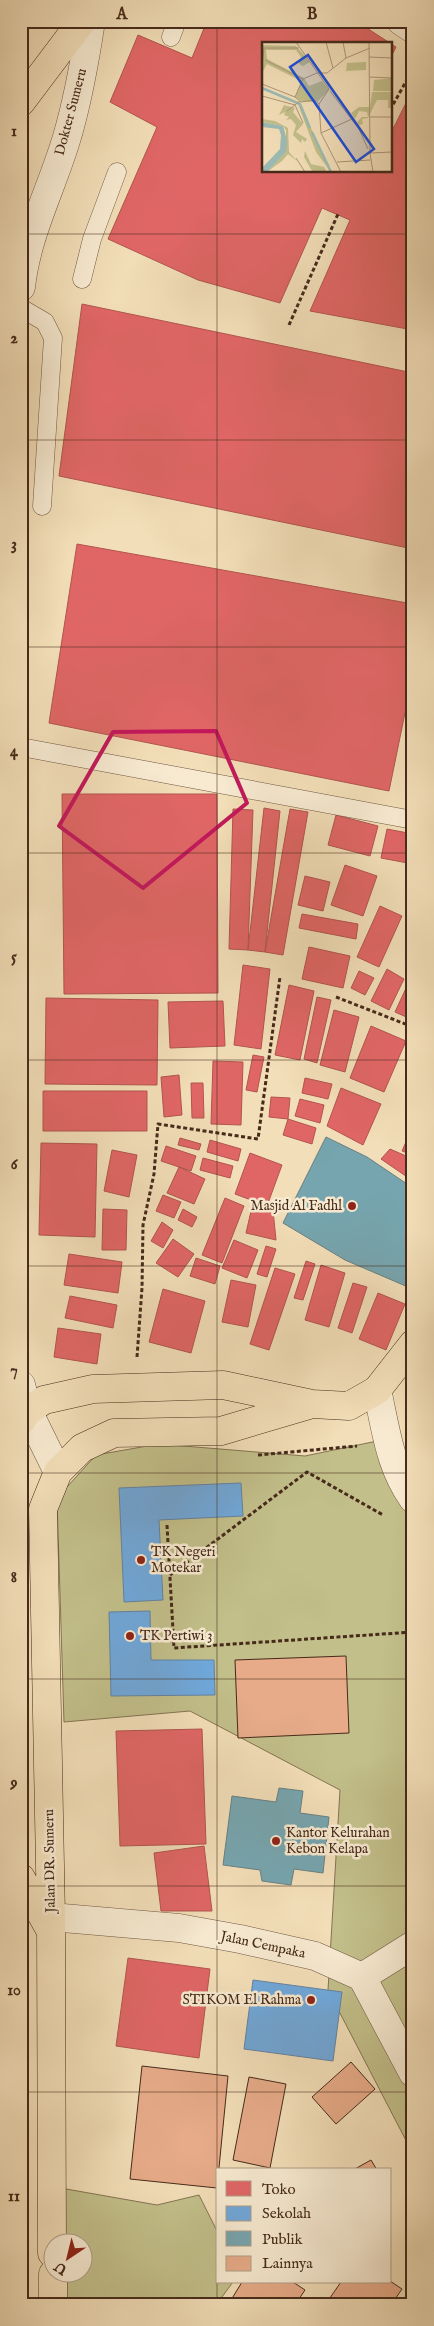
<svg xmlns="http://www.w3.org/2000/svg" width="434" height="2326" viewBox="0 0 434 2326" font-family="'IM FELL English',serif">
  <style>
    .green { fill: #c2bf8a; stroke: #847452; fill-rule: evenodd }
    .shops { fill: #e06666; stroke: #b2544f }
    .schools { fill: #6fa8dc; stroke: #6382a2 }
    .public { fill: #76a5af; stroke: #688082 }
    .building { fill: #e7ab89; stroke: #462a1a }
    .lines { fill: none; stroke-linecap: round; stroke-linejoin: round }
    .service-casing { stroke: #715742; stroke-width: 19 }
    .minor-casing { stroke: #715742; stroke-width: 29 }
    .tertiary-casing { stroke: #715742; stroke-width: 29 }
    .primary-casing { stroke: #462a1a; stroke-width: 29 }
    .path { stroke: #462a1a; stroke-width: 3; stroke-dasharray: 4 2.5; stroke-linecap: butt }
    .service { stroke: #f7ead1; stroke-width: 18 }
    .minor { stroke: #f7ead1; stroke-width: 28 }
    .tertiary { stroke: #f7ead1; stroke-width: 28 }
    .primary { stroke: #f2deb8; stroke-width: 28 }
    .marked { fill: none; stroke: #c2185b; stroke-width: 4; stroke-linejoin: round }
    .grid { fill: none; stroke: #462a1a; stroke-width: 1; stroke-opacity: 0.55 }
    .poi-dot { fill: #8f2418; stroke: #f7ead1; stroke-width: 2 }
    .labels { text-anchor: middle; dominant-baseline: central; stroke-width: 5; stroke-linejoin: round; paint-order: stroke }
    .street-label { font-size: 14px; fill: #462a1a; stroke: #f7ead1 }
    .poi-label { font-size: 14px; fill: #462a1a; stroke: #f7ead1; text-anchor: start }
    .inset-river { fill: none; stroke: #9cbbb5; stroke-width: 2.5 }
    .inset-road { fill: none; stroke: #ad9679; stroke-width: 1 }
    .view { fill: #1d4ed8; fill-opacity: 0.15; stroke: #1d4ed8; stroke-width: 2.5 }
    .inset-edge { fill: none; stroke: #462a1a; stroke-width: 2.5 }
    .neatline { fill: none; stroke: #462a1a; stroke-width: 2 }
    .grid-label { font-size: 16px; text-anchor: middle; font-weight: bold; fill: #462a1a }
  </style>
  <rect width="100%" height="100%" fill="#f2deb8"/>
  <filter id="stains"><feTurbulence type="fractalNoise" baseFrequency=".004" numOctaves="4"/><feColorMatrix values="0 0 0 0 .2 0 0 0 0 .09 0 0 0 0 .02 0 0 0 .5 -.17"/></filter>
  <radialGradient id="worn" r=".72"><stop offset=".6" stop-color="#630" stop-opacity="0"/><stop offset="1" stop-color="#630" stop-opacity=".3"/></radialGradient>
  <path class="green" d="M382 1440 413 1492V2154L328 1990 340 1790 190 1711 64 1722 57 1498 96 1455 159 1444 305 1456Z
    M21 1782 28 1809 27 1854 21 1846Z
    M49 2186 157 2205 199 2195 218 2233V2282H233L216 2305H53ZM52 2244H82V2274H52Z"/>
  <path class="shops" d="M207 21H356L396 47 390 59V44H263V171H390V135L413 89V330L310 311 350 220 322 208 280 303 198 280 108 239 157 127 110 102 138 35 192 58Z
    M82 304 413 373V549L59 476Z
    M77 544 413 604V674L389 791 49 723Z
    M62 794H217L218 993 64 994Z
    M264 808 280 811 265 952 248 950Z
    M233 809 253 810 248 950 229 949Z
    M290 809 308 812 283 955 265 952Z
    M336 815 378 826 370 856 328 845Z
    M387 829 413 834V864L381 858Z
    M345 865 377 876 363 916 331 905Z
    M305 876 330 882 323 911 298 905Z
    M380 906 402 916 379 967 357 957Z
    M302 914 358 924 356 939 299 928Z
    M412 916H413V936L406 933Z
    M309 947 350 956 343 988 302 979Z
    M243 965 270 969 261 1049 234 1045Z
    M387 969 404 979 389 1010 371 1001Z
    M359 971 374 978 365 995 351 988Z
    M413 973V1020L395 1012Z
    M289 985 314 991 300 1060 275 1055Z
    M317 997 331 1000 317 1063 304 1059Z
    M46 998 158 1000 157 1085 45 1084Z
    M223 1001 225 1046 170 1048 168 1002Z
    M334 1010 359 1017 345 1072 320 1065Z
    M371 1026 406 1041 384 1092 350 1078Z
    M253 1055 264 1057 257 1092 246 1090Z
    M213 1061 243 1062 241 1125 211 1124Z
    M179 1075 182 1115 164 1117 161 1077Z
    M305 1078 332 1084 328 1099 302 1093Z
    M191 1083H203L204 1118H192Z
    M341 1088 381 1104 363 1145 327 1126Z
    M43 1091H147V1131H43Z
    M271 1097 290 1098 288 1119 269 1117Z
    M300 1099 324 1105 320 1123 295 1116Z
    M288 1119 316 1128 312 1144 283 1135Z
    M413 1126V1155L402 1151Z
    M180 1138 201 1144 199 1150 178 1145Z
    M210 1140 241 1149 238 1161 207 1152Z
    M41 1143 97 1144 95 1237 39 1235Z
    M166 1146 196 1156 191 1171 161 1161Z
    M390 1149 413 1159V1181L381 1159Z
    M112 1150 137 1155 129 1197 104 1191Z
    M250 1153 282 1165 267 1206 235 1194Z
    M203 1158 233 1166 230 1178 200 1170Z
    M179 1167 205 1179 194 1204 167 1193Z
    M163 1195 181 1202 174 1218 156 1211Z
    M225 1198 244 1206 222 1263 202 1255Z
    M252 1207 273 1210 276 1240 246 1233Z
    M103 1209 127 1210 126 1250H102Z
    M183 1209 197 1217 192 1227 178 1220Z
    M162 1222 173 1230 163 1248 151 1241Z
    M173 1239 194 1254 178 1277 156 1263Z
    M234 1240 258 1250 247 1278 222 1268Z
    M266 1246 276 1249 267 1277 257 1274Z
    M69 1254 122 1262 118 1293 64 1285Z
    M196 1258 220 1266 215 1284 190 1276Z
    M306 1261 315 1264 303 1300 294 1298Z
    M321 1265 345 1273 329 1327 305 1320Z
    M275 1268 295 1274 269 1350 250 1344Z
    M231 1280 256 1285 248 1327 222 1322Z
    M353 1283 367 1287 352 1333 338 1328Z
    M163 1289 205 1301 191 1353 149 1342Z
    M378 1293 405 1304 386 1350 359 1339Z
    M70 1296 117 1305 113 1328 65 1318Z
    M58 1328 101 1334 97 1364 54 1357Z
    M202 1729 206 1844 120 1846 116 1731Z
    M204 1846 212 1911H161L154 1853Z
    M128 1958 210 1969 199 2058 116 2046Z"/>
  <path class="schools" d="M241 1483 243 1516 159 1520 163 1600 124 1602 119 1488Z
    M150 1611 151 1660H214L215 1695 111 1696 109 1612Z
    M253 1980 342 1992 333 2061 244 2049Z"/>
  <path class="public" d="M326 1137 367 1157 413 1188V1279L408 1287 345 1260 283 1223Z
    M279 1788 303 1791 300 1813 329 1817 323 1873 294 1869 291 1885 262 1881 260 1870 223 1865 232 1796 276 1802Z"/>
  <path class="building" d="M346 1656 349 1733 238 1738 235 1660Z
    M351 2062 375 2089 336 2124 312 2097Z
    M142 2066 228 2076 217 2188 130 2179Z
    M249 2077 286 2084 270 2168 233 2160Z
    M371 2160 377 2170H353Z
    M390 2281 402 2289 391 2305H325L341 2282Z
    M242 2282H293L305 2290 295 2305H228Z"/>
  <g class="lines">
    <defs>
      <path id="service" d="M171 37 177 21
        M82 279 92 239 117 172
        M21 308 45 322 53 338 42 506
        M21 747 413 820"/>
      <path id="minor" d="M401 21 413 29
        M377 1390C386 1429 389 1465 413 1499
        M51 1917 179 1928 240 1939 315 1956 362 1977 413 2073
        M362 1977 413 1945"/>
      <path id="tertiary" d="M21 287C27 233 52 188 67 137 78 100 85 60 91 21
        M21 1385 28 1411 58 1472"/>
      <path id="primary" d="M21 102 82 21
        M21 1421 28 1411 44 1400 93 1389 223 1385 312 1404 349 1406 377 1390 413 1344
        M21 1878 49 1928
        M52 2253 51 1917 43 1509 58 1472 82 1448 114 1433 221 1431 312 1404
        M53 2274V2305"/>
    </defs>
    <use href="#service" class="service-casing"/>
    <use href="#minor" class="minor-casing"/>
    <use href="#tertiary" class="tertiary-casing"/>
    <use href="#primary" class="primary-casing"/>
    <path class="path" d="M390 110 413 69
      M289 325 338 214
      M336 997 413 1027
      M137 1357 142 1288 143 1225 154 1174 158 1124 258 1139 280 977
      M258 1455 357 1446
      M167 1525 174 1648 413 1632
      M170 1575 307 1472 383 1515"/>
    <use href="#service" class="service"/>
    <use href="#minor" class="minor"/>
    <use href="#tertiary" class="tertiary"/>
    <use href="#primary" class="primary"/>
  </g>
  <path class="marked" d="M216 731 247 803 143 888 59 826 113 732Z"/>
  <path class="grid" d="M217 21V2305M21 234H413M21 440H413M21 647H413M21 853H413M21 1060H413M21 1266H413M21 1473H413M21 1679H413M21 1886H413M21 2092H413"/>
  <g class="poi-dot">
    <circle cx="352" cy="1206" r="5"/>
    <circle cx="141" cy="1560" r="5"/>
    <circle cx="130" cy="1636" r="5"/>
    <circle cx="276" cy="1841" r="5"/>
    <circle cx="311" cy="2000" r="5"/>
  </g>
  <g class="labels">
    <g class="street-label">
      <text transform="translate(71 112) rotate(-75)">Dokter Sumeru</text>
      <text transform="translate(50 1861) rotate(-91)">Jalan DR. Sumeru</text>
      <text transform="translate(263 1945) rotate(12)">Jalan Cempaka</text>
    </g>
    <g class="poi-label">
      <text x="342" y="1206" text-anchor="end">Masjid Al Fadhl</text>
      <text x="151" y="1552">TK Negeri<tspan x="151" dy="16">Motekar</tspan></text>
      <text x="140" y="1636">TK Pertiwi 3</text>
      <text x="286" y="1833">Kantor Kelurahan<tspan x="286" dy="16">Kebon Kelapa</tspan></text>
      <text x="301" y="2000" text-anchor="end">STIKOM El Rahma</text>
    </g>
  </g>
  <g transform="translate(262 42)">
    <rect width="130" height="130" fill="#f2deb8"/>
    <path d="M0 3 34 4 48 20 41 24 37 22 39 15 34 8H4L5 17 42 36 47 44 60 39 67 48 55 60H41L33 55 39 39 5 22 0 31ZM104 20V28L84 29 85 21ZM130 36V49H111L112 38ZM0 45 38 62 69 130 54 110 36 62ZM110 50H130V66H126V58H115L106 76 100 77 101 82 97 83 95 80 100 75H106L105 70 97 69 93 77 89 71 97 65H108ZM22 63 33 66 31 70 41 82 34 90 45 97 43 100 40 97 39 101 31 93 34 83 29 77 24 78 27 75 22 73 23 70 17 73ZM0 77 13 79 26 86 27 110 35 119 26 112 20 119 5 130 24 110V88L21 84 1 80ZM43 109 49 122 62 125 65 130 50 129 42 115Z" fill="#c2bf8a"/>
    <path d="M0 80 21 84 25 98 24 110 5 130H0V126L18 107 19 93 17 87 0 85Z" fill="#9cbbb5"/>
    <path class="inset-river" d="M0 46 38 62 48 86M50 90 69 130"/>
    <path class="inset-road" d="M34 0 67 47 57 62 59 91 79 130M64 0 71 26M81 0 84 16M107 0 108 111 111 130M0 6H37M107 15 130 16M3 18 41 37 55 31M0 25 2 6M55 31H65L84 16 108 6M107 35 130 36M0 42 33 55 41 37M68 49 97 87 106 107M0 54 33 63 41 81M33 55 39 60 52 58 57 62M25 69 38 59M108 75H130M59 91 90 77M108 111 130 110M34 116 43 130M75 120 108 118"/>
    <path class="view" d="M46 13 112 107 94 120 28 25Z"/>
    <rect width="130" height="130" class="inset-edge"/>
  </g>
  <rect width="434" height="2326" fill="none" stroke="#f2deb8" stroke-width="55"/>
  <rect x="216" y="2168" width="175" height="115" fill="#f7ead1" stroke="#b09d88"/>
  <rect x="226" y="2181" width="25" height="15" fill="#e06666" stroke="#b09d88"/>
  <text x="262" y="2194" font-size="15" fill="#462a1a">Toko</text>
  <rect x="226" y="2206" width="25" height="15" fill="#6fa8dc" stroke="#b09d88"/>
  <text x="262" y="2218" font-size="15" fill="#462a1a">Sekolah</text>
  <rect x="226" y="2231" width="25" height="15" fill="#76a5af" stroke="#b09d88"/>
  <text x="262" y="2244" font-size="15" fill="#462a1a">Publik</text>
  <rect x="226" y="2256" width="25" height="15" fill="#e7ab89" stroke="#b09d88"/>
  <text x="262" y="2268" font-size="15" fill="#462a1a">Lainnya</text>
  <g transform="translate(68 2258) rotate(215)"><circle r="24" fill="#f7ead1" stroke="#b09d88"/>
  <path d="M0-4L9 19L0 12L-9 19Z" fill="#8f2418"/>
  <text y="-8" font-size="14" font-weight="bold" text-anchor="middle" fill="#462a1a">U</text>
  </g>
  <rect x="28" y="28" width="378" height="2270" class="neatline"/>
  <g class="grid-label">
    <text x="122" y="19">A</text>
    <text x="312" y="19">B</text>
    <text x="14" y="136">1</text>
    <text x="14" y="343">2</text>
    <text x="14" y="549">3</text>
    <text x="14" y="756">4</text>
    <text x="14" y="962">5</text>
    <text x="14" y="1169">6</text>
    <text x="14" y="1375">7</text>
    <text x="14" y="1582">8</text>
    <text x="14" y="1788">9</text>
    <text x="14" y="1995">10</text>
    <text x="14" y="2201">11</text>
  </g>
  <rect width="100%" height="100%" filter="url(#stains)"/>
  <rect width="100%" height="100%" fill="url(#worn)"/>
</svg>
